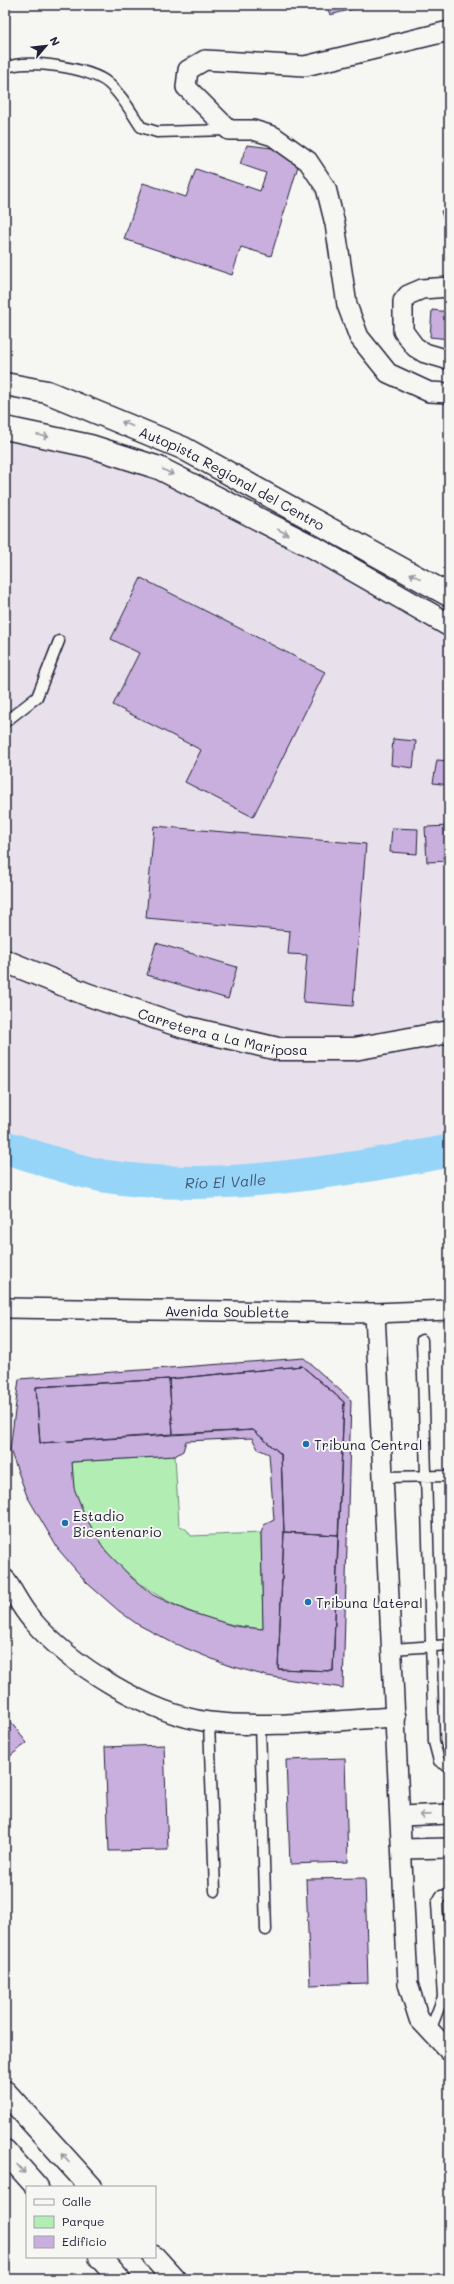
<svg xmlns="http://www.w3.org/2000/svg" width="454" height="2284" viewBox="0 0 454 2284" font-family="Mali,sans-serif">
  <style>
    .built { fill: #e8e1ec }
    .green { fill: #b2eeb4; stroke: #6a8878 }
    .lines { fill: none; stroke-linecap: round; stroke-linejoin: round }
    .river { stroke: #97d5f8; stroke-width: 33 }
    .building { fill: #c8afdd; stroke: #22223b; fill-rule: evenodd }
    .lane-casing { stroke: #22223b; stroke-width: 13 }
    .street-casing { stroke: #22223b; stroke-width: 22 }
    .secondary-casing { stroke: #22223b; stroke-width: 25 }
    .highway-casing { stroke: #22223b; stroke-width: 25 }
    .lane { stroke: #f6f6f2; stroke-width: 10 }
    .street { stroke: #f6f6f2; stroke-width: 19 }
    .secondary { stroke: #f6f6f2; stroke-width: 22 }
    .highway { stroke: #f6f6f2; stroke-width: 22 }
    .oneway { stroke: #9797a0 }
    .poi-dot { fill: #1f6fb2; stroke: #f6f6f2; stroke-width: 1.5 }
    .labels { text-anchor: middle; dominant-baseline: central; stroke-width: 4; stroke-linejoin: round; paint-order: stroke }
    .street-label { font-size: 14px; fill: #22223b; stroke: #f6f6f2 }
    .poi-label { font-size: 14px; fill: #22223b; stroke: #f6f6f2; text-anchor: start }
    .water-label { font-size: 15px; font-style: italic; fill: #455874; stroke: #f6f6f2 }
  </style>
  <rect width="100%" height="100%" fill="#f6f6f2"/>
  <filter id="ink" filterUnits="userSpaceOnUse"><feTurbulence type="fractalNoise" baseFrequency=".025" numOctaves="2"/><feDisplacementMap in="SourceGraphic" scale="8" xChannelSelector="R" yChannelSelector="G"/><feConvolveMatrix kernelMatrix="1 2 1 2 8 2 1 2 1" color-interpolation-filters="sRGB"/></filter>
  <g filter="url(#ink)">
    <path class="built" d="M5 437 51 443 191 490 449 634V1154L288 1182H193L128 1173 5 1141Z"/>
    <path class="green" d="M175 1456 179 1525 187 1530 191 1536 261 1533 263 1629C180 1622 98 1573 74 1489 72 1480 72 1470 72 1462Z"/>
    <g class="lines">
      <path class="river" id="s1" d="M5 1147C37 1157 70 1170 104 1176 214 1194 339 1171 449 1151"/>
    </g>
    <path class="building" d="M327 5H368L330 15Z
      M247 145 272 148 298 166 271 256 241 247 232 275 124 239 143 183 186 197 196 169 260 191 266 173 240 164Z
      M449 209V233H448L441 211Z
      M432 310 449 312V339L430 337Z
      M141 578 325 672 253 817 185 782 201 750 113 705 139 653 111 639Z
      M393 739 416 741 413 768 391 765Z
      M437 760 449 761V785L433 783Z
      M154 826 366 844 353 1006 303 1002 307 955 288 954 290 931 146 918Z
      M449 826V861L427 862 425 827Z
      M392 828 418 829 417 854 390 852Z
      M156 943 237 967 228 999 147 975Z
      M304 1358 351 1400 343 1688 267 1676 227 1665 173 1643 137 1624 119 1611 87 1583 58 1549 27 1496 10 1450 19 1379ZM302 1366 344 1402 333 1671 278 1669 284 1532 281 1454 253 1430 40 1443 36 1387 169 1379ZM252 1438 258 1449 269 1454 274 1520 264 1525 261 1533 263 1629 234 1626 187 1611 153 1595 132 1578 104 1549 85 1516 74 1488 72 1462 175 1456 183 1451 186 1441Z
      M302 1366 344 1402 338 1535 284 1532 281 1454 253 1430 173 1434 169 1379Z
      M169 1379 173 1434 40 1443 36 1387Z
      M284 1532 338 1535 333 1671 278 1669Z
      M5 1715 27 1743 5 1760Z
      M164 1745 168 1850 109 1851 105 1747Z
      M345 1758 348 1862 290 1864 286 1760Z
      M365 1878 368 1983 310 1985 306 1879Z"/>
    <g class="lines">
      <defs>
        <path id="lane" d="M5 68C26 58 91 68 108 83 122 95 131 112 141 127L157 132 228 130
          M5 722 37 697 59 641
          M422 1340 434 1742 439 1761 449 1767
          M383 1477 449 1476
          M393 1649 449 1645
          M209 1722 215 1891
          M260 1724 266 1930
          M430 2031 443 1997 437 1903 441 1896 449 1894"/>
        <g id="street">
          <path d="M449 31 305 66 205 60 188 70 186 87 229 130H253L273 136 308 161 326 188 335 224 347 305 359 337 388 373 429 392 449 393"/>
          <path d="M449 287 422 289 408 295 403 301V331L415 347 425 353 449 360"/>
          <path id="s2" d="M5 1308 375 1313 449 1310"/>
          <path d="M375 1313 408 1984 419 2019 449 2051"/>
          <path d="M5 1579C14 1592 21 1608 32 1620 70 1665 149 1714 209 1722 269 1729 336 1720 396 1717"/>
          <path d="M401 1816 449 1814"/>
          <path d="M402 1849 449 1848"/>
        </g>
        <g id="secondary">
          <path id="s3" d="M5 961 86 994 184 1027 278 1049H354L449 1032"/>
        </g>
        <g id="highway">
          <path id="s4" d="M5 384 47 392 183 448 449 595"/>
          <path d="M5 428 90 446 159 468 315 548 449 625"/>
          <path d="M5 2092 91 2187"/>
          <path d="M5 2151 37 2187"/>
          <path d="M100 2257 119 2279"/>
          <path d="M154 2257 174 2279"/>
        </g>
      </defs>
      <use href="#lane" class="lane-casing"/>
      <use href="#street" class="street-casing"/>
      <use href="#secondary" class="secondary-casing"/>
      <use href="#highway" class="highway-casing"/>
      <use href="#lane" class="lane"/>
      <use href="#street" class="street"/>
      <use href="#secondary" class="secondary"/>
      <use href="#highway" class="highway"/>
    </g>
    <defs><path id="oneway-shaft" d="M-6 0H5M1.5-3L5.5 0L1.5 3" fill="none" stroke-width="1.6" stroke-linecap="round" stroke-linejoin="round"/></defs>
    <g class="oneway">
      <use href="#oneway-shaft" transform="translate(127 424) rotate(-157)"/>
      <use href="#oneway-shaft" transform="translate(43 436) rotate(12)"/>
      <use href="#oneway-shaft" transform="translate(168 472) rotate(27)"/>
      <use href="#oneway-shaft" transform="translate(283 532) rotate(27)"/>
      <use href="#oneway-shaft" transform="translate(415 576) rotate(-151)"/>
      <use href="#oneway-shaft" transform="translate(425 1815) rotate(178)"/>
      <use href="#oneway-shaft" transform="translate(65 2158) rotate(-132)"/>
      <use href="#oneway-shaft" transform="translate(21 2169) rotate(48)"/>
    </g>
  </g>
  <g class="poi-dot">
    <circle cx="306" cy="1444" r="4"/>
    <circle cx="65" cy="1523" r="4"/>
    <circle cx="308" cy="1602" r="4"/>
  </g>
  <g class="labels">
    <g class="street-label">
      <text stroke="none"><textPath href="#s4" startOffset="247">Autopista Regional del Centro</textPath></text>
      <text stroke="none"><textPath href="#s3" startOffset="230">Carretera a La Mariposa</textPath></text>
      <text stroke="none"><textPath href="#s2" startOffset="222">Avenida Soublette</textPath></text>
    </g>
    <g class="poi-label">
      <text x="314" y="1444">Tribuna Central</text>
      <text x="73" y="1515">Estadio<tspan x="73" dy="16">Bicentenario</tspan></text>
      <text x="316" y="1602">Tribuna Lateral</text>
    </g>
    <g class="water-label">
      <text stroke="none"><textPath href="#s1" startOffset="225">Río El Valle</textPath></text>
    </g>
  </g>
  <rect width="454" height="2284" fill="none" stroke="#f6f6f2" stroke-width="20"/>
  <rect x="10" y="10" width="434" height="2264" fill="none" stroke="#22223b" stroke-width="1.5" filter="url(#ink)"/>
  <rect x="26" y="2186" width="130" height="72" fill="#f6f6f2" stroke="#a1a1a9"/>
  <rect x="34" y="2199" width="20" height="6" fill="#f6f6f2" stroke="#a1a1a9"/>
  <text x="62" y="2206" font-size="12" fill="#22223b">Calle</text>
  <rect x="34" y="2216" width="20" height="12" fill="#b2eeb4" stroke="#a1a1a9"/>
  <text x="62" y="2226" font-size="12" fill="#22223b">Parque</text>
  <rect x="34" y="2236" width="20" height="12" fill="#c8afdd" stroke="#a1a1a9"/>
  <text x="62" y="2246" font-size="12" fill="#22223b">Edificio</text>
  <g transform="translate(46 46) rotate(62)" stroke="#f6f6f2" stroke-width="3" paint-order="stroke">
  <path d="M0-3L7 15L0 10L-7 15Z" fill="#22223b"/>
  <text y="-6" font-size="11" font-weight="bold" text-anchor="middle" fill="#22223b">N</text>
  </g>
</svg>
